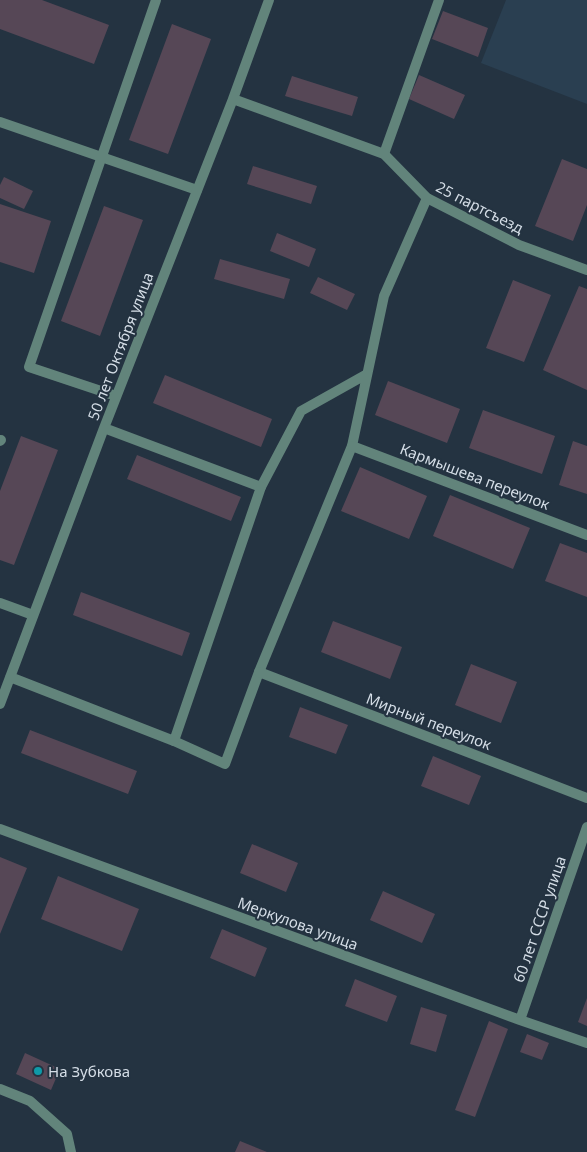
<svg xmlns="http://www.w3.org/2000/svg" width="587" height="1152" viewBox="0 0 587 1152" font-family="'Noto Sans',sans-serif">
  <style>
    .built { fill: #2a3f51 }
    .building { fill: #564756 }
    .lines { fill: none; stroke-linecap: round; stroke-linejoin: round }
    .service { stroke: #62847b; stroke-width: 10 }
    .minor { stroke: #62847b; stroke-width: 10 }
    .culture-dot { fill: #0f9aa8; stroke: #243341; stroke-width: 2 }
    .labels { text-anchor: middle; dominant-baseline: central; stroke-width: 4; stroke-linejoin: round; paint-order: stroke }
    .street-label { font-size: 15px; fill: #d4dde6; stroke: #243341 }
    .poi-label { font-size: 15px; fill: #d4dde6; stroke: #243341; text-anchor: start }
  </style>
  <rect width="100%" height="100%" fill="#243341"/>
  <path class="built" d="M506 0H587V104L481 63Z"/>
  <path class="building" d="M0 0H42L109 25 94 64 0 29Z
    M443 11 488 28 478 57 432 39Z
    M172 24 211 39 168 154 129 140Z
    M419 75 465 95 454 119 409 99Z
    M292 76 358 97 352 116 285 96Z
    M562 159 587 169V205L573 241 535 226Z
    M253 166 317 186 311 204 247 184Z
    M4 177 33 191 24 209 0 198V185Z
    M0 204 51 221 34 273 0 262Z
    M104 206 143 220 100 336 61 321Z
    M277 233 316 249 309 267 270 251Z
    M220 259 290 279 284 299 214 279Z
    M318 277 355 294 347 310 310 293Z
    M513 280 551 295 524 362 486 348Z
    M579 286 587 289V390L543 370Z
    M165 375 272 419 261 447 153 403Z
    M388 381 460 409 447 443 375 415Z
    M483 410 555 436 542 474 469 448Z
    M21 436 58 450 14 565 0 560V491Z
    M573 441 587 446V494L559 485Z
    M137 455 241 497 231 521 127 479Z
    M360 467 427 496 409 539 341 511Z
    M450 495 530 528 513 569 433 536Z
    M560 543 587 553V597L545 581Z
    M81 592 190 633 182 656 73 615Z
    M333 621 402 647 390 679 321 652Z
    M471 664 517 682 501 723 455 705Z
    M300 707 348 725 336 754 289 737Z
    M30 730 137 771 128 794 21 753Z
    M433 756 481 776 469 805 421 786Z
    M252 844 298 863 286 892 240 873Z
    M0 857 27 868 0 934Z
    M58 876 139 909 122 951 41 919Z
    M383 891 435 914 422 943 370 920Z
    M222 929 267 948 255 977 210 958Z
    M355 979 397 996 387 1022 345 1006Z
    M587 998V1026L578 1022Z
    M421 1007 447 1015 436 1052 410 1044Z
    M489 1021 508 1029 475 1117 455 1110Z
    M527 1034 549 1043 542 1060 520 1052Z
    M25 1053 60 1069 51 1090 16 1074Z
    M240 1141 267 1152H235Z"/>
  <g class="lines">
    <path class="service" d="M0 122 197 190
      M384 154 439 0
      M116 396 29 367 156 0
      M0 441 1 440
      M261 487 301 411 367 374
      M0 603 33 615
      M174 741 225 764 259 672 352 446 384 296 427 198"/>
    <path class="minor" d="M233 99 384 154 427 198 519 245 587 270
      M352 446 587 535
      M259 672 587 798
      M10 677 174 741 261 487 104 428
      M0 704 104 428 233 99 269 0
      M0 829 520 1020 587 1043
      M520 1020 587 827
      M0 1089 30 1101 67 1134 71 1152"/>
  </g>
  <circle class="culture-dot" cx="38" cy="1071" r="5"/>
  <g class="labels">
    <g class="street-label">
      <text transform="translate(480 207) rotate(27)">25 партсъезд</text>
      <text transform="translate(120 346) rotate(-69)">50 лет Октября улица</text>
      <text transform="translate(475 476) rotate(21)">Кармышева переулок</text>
      <text transform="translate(429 721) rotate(21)">Мирный переулок</text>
      <text transform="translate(539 919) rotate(-71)">60 лет СССР улица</text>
      <text transform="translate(298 923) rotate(20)">Меркулова улица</text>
    </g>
    <g class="poi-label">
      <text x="48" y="1071">На Зубкова</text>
    </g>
  </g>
</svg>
